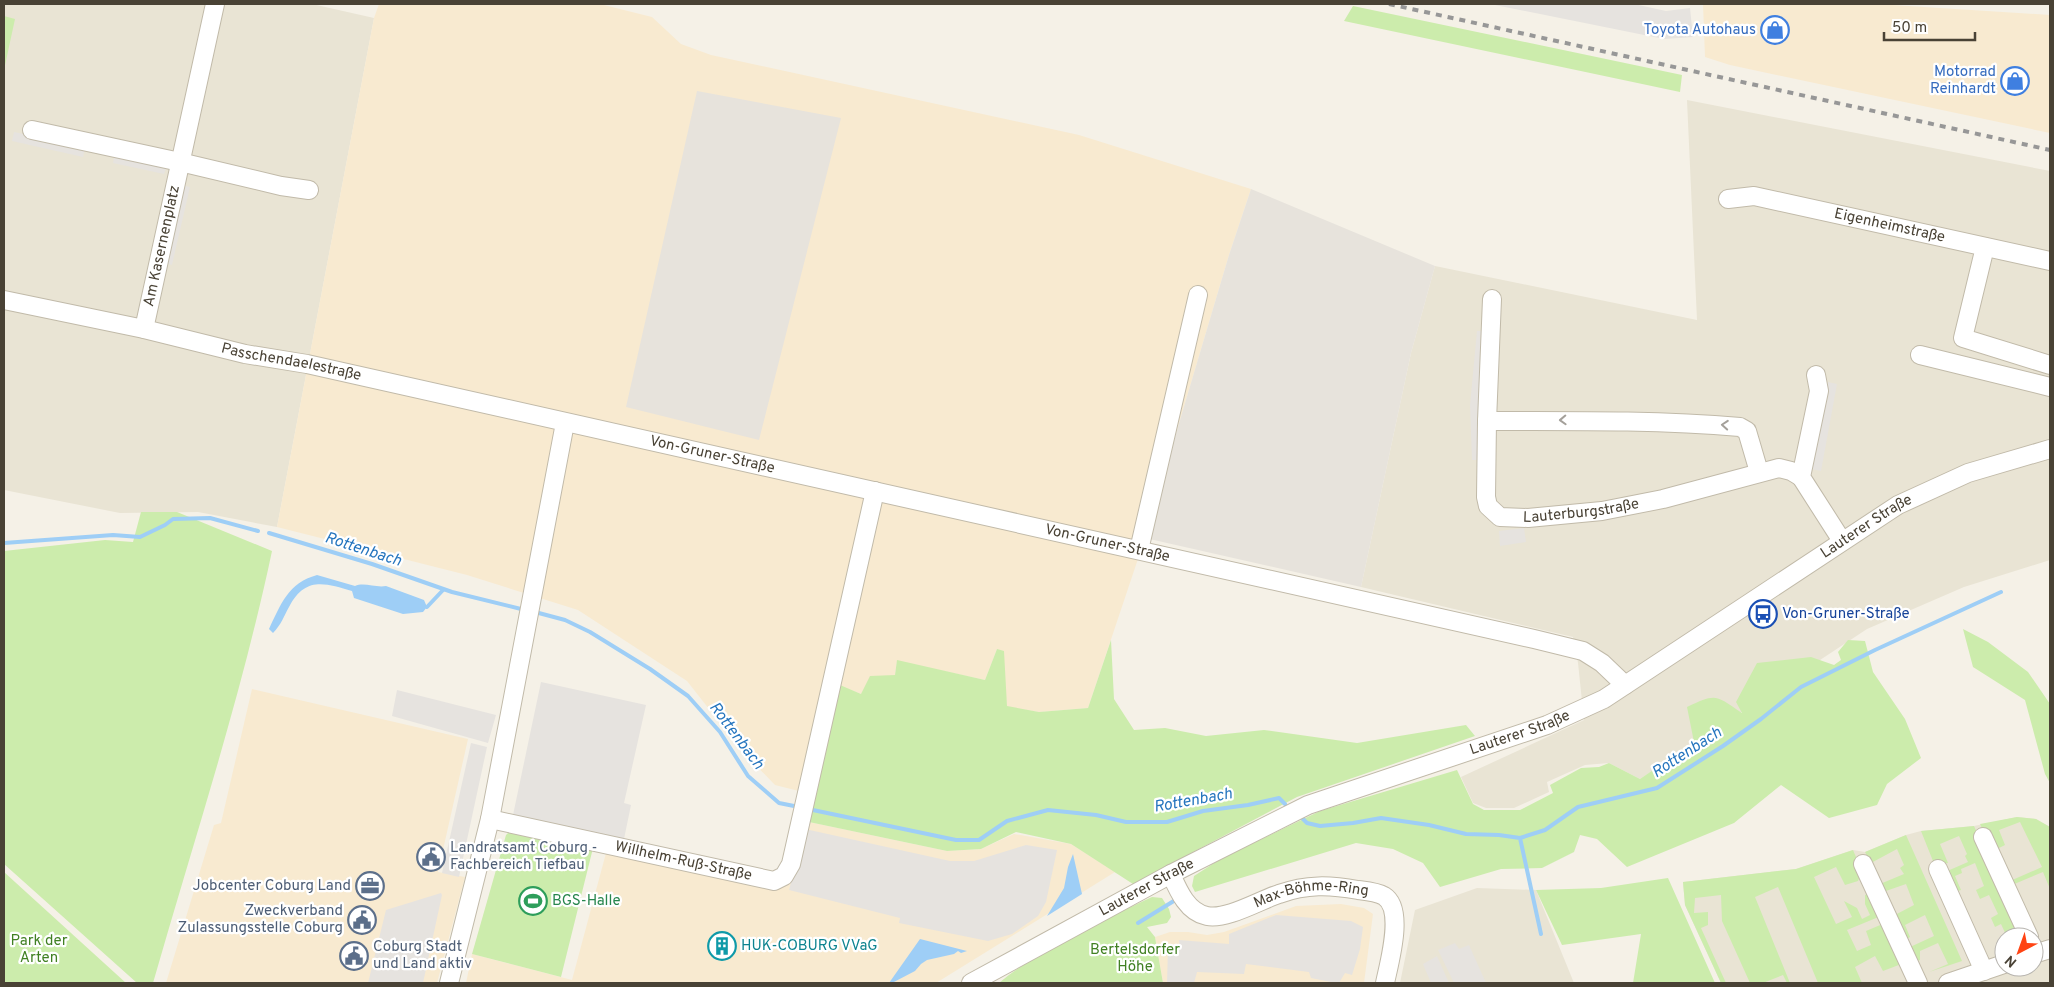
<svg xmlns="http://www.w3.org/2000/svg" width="2054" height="987" viewBox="0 0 2054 987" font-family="Overpass,sans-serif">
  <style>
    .residential { fill: #e9e4d4; fill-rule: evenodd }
    .commercial { fill: #f8ead0 }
    .industrial { fill: #e7e3dc }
    .green { fill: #ccecac }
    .parking { fill: #e6e3df }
    .water { fill: #9ecef6 }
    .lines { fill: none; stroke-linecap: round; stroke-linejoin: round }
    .stream { stroke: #9ecef6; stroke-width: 4 }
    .minor-casing { stroke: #c1baa9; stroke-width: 20 }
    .minor { stroke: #fff; stroke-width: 18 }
    .rail { stroke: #979797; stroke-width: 4; stroke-dasharray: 6 6; stroke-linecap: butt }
    .oneway { stroke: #a4a09a }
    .labels { text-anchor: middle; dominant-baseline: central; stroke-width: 4.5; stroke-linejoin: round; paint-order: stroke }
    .shop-label { font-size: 15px; fill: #366cbe; stroke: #fff; text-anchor: end }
    .street-label { font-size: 15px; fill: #494235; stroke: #fff }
    .transit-label { font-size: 15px; fill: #164399; stroke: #fff; text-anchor: start }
    .service-label { font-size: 15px; fill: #4e5e75; stroke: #fff; text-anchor: start }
    .leisure-label { font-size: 15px; fill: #27864d; stroke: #fff; text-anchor: start }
    .park-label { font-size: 15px; fill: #418023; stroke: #fff }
    .culture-label { font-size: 15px; fill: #0d838f; stroke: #fff; text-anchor: start }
    .water-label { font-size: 16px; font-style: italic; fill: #2575be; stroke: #fff }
  </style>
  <rect width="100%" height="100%" fill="#f5f1e7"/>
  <path class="residential" d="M4 4H312L374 18 277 527 198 512 120 513 4 490Z
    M1687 100 2050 171V560L1964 587 1867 629 1640 779 1609 763 1585 765 1547 782 1549 792 1514 808H1486L1473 803 1461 777 1584 720 1578 663 1573 637 1361 587 1411 353 1435 266 1697 320Z
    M2017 817 2036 819 2050 827V983H1721L1685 905 1683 882 1796 869 1853 850 1865 852 1906 835 1921 831 1974 826ZM2004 937H2034V967H2004Z
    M1477 888 1536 890 1574 983H1400L1415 910Z"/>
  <path class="commercial" d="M379 4H600L652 17 681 44 711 55 1079 135 1251 189 1229 255 1145 538 1088 708 1039 712 1007 707 1004 680 997 649 985 680 897 661 895 675 861 694 841 686 815 795 775 785 742 751 687 681 578 610 467 575 277 527 374 18Z
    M1703 4H1877L2050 15V133L1730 65 1705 57Z
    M252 689 468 739 438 872 465 877 437 983H166L214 825 221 823Z
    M809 822 947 851 981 849 1014 834 1071 844 1115 872 936 983H466L472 954 572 980 606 853 772 887Z
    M1341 904 1364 908 1373 914 1364 983H1163L1155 937 1170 932H1188L1207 935 1224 932 1296 906Z"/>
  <path class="industrial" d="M697 91 841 118 759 440 626 407Z
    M1251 189 1435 266 1411 353 1361 587 1145 538 1229 255Z"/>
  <path class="green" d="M1353 6 1682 75 1680 92 1344 21Z
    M4 16 15 19 4 70Z
    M141 512H177L272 551C241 698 194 840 153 983H137L4 864V551L105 540 133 542Z
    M1963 629 1988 642 2028 672 2050 704V783L2045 774 2025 700 1973 667Z
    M1111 640 1114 699 1134 730 1165 728 1206 736 1264 730 1357 743 1466 725 1475 736 1297 797 1133 884 1071 844 1016 832 981 849 947 851 809 822 840 685 861 694 870 676 895 675 897 660 985 680 997 649 1004 651 1007 706 1039 712 1088 708Z
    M1848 640 1865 641 1873 672 1905 719 1921 758 1887 784 1877 805 1829 818 1781 785 1734 823 1627 867 1597 839 1580 835 1574 852 1542 868 1501 869 1440 887 1423 863 1393 849 1356 843 1195 892 1192 886 1194 876 1222 858 1320 811 1457 770 1473 804 1484 810H1520L1553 793 1550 785 1581 768 1599 767 1609 763 1640 779 1694 742 1687 707C1717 693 1715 695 1742 713L1736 702 1757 663 1811 657 1834 665 1841 660 1838 652Z
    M2017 817 2036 819 2050 827V889L2043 872 2012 885 2010 881 2042 867 2020 822 1999 830 2005 845 1993 851 1980 824Z
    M1974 826 2024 937H2007L2001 924 1995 927 1991 918 1998 914 1989 895 1980 899 1976 890 1984 886 1975 863 1961 869 1962 873 1955 876 1961 890 1954 892 1945 872 1968 862 1965 856 1967 854 1959 836 1940 844 1948 863 1935 866 1921 831Z
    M509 832 593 848 561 977 472 954 506 835Z
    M1906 835 1962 961 1929 972 1948 964 1938 943 1920 951V960L1915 962 1908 948 1934 936 1925 915 1905 925 1910 937 1904 941 1893 916 1914 905 1906 884 1883 892 1880 884 1904 874 1900 868 1904 865 1897 849 1871 863 1865 852Z
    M1853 850 1862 871 1858 881 1845 885 1836 867 1814 877 1836 924 1852 917 1844 901 1857 908 1862 919 1870 915 1865 904V895L1871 892 1881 916 1847 930 1857 951 1871 945 1866 931 1885 923 1904 963 1883 971 1875 956 1855 967 1862 983H1818L1778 887 1755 897 1790 983H1787L1783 975 1763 983H1750L1722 921 1721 895 1695 898 1694 913 1708 912V925L1701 928 1726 983H1721L1685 905 1683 882 1796 869Z
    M4 872 126 983H4Z
    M1668 878 1715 983H1633L1641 934 1562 945 1536 890 1601 888Z
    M1152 897 1162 898 1169 909 1171 917 1167 923 1147 927 1155 937 1163 983H999C1040 949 1103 920 1152 897Z"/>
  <path class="parking" d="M1490 4H1634L1666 11 1690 8 1693 37 1664 39Z
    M14 132 85 147 83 157 12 141Z
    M115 153 167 165 164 174 113 163Z
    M179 184 190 187 172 265 162 262Z
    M1477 331H1486L1481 460H1472L1470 405Z
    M1828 382 1837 384 1821 471 1811 469Z
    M1524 528 1526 542 1500 546 1499 531Z
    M541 682 646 705 624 803 631 805 624 839 513 815Z
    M397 690 496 715 488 743 392 716Z
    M471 743 487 747 459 877 442 873Z
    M805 829 950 861H974L1026 845 1057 850 1046 902 1038 916 1012 934 988 941 899 923 900 918 789 890Z
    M441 893 442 895 423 983H368L386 910Z
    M1276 915 1351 921 1363 927 1360 949 1352 975 1345 973 1339 983H1336L1311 978 1309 972 1246 964 1244 974 1197 972 1194 983H1167L1168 948H1180L1179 940 1229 944V934Z
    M1455 943 1459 949 1469 945 1486 983H1454L1438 950Z
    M1437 956 1449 983H1431L1423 964Z"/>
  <path class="water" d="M317 575 355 586C364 582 376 588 386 586L424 600 427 607 423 612 403 614 354 598 352 591C325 583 305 576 289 607 284 616 281 625 273 633L269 629C281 604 288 583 317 575Z
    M1073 854 1082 894 1047 916 1064 888 1068 867Z
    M920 939 967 951 961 953 958 951 954 954 927 960 921 964 915 971 892 983H889Z"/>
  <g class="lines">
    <path class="stream" d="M269 533 372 564 452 592 525 610
      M4 543 113 535 140 537 165 525 173 519 210 518 258 531
      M427 607 444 589
      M535 612 565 620 590 632 650 669 688 696 720 732 748 776 779 803 799 807
      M808 809 956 840H979L1007 821 1048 810 1096 815 1126 822H1167L1203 811 1248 805 1279 798 1285 804
      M1303 819 1307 823 1320 826 1353 823 1381 818 1429 825 1466 834 1499 835 1520 838 1545 830 1578 807 1657 788 1723 746 1761 719 1801 687 1875 650 2001 592
      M1520 838 1541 934
      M1138 923 1177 899"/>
    <defs>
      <g id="minor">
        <path d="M32 130 180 162 281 186 309 190"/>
        <path id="s1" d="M1728 199 1754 196 2050 261"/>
        <path d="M1985 247 1963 338 2050 365"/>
        <path id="s2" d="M1492 299 1487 421 1486 497 1488 506 1500 517 1528 518 1602 511 1663 499 1779 468 1791 471 1801 477"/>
        <path id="s3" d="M4 300 144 329 245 354 307 364 1534 639 1583 651 1602 663 1625 685"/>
        <path id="s4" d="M144 329 215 4"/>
        <path d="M1920 355 2050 387"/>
        <path d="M1816 375 1819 391 1801 477 1842 541"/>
        <path d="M1487 421C1571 421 1656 420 1740 427L1747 431 1759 472"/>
        <path d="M1139 550 1198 295"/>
        <path id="s5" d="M490 819 774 881 784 876 791 864 875 491"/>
        <path d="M1983 837 2029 937"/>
        <path d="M1863 864 1918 983"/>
        <path d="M1938 869 1984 971"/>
        <path id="s6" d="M1171 874C1178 890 1187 912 1207 916 1227 920 1260 900 1279 894 1307 884 1330 885 1358 890 1366 891 1377 892 1384 896 1405 909 1389 963 1385 983"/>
        <path d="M2034 954 2050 949"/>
        <path d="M449 983 490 819 565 423"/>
        <path id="s7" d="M971 983 1171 874 1308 805 1547 725 1604 699 1898 505 1968 473 2050 449"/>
        <path d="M1948 983 2004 964"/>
      </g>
    </defs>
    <use href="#minor" class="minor-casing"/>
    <use href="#minor" class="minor"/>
    <path class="rail" d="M1389 4 2050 150"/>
  </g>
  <defs><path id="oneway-chevron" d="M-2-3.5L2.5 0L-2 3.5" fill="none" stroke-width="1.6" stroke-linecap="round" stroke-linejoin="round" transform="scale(1.25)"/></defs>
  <g class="oneway">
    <use href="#oneway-chevron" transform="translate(1563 420) rotate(178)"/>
    <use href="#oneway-chevron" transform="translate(1725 425) rotate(-176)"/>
  </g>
  <defs>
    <symbol id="shop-ring" viewBox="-11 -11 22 22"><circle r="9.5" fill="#fff" stroke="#3f7fe0" stroke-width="1.5"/><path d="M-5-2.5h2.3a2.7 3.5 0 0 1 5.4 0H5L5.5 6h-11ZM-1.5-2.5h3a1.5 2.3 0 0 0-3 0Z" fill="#3f7fe0"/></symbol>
    <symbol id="bus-ring" viewBox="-11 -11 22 22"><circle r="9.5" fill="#fff" stroke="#1a4fb4" stroke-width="1.5"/><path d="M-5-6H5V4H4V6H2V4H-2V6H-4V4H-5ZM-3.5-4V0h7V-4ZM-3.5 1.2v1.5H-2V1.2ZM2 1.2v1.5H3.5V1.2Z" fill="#1a4fb4"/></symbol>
    <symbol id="civic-ring" viewBox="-11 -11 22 22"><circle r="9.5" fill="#fff" stroke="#5c6f8a" stroke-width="1.5"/><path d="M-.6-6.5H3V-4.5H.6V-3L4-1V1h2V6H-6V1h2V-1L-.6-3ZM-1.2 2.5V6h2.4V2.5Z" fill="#5c6f8a"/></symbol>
    <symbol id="office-ring" viewBox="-11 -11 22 22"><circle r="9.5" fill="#fff" stroke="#5c6f8a" stroke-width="1.5"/><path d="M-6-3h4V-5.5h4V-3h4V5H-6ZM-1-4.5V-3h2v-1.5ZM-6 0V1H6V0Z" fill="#5c6f8a"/></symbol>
    <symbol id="stadium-ring" viewBox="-11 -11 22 22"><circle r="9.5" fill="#fff" stroke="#2e9e5b" stroke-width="1.5"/><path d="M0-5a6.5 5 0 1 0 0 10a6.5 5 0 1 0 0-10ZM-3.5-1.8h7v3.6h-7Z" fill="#2e9e5b"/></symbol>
    <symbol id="building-ring" viewBox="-11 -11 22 22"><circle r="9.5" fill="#fff" stroke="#0f9aa8" stroke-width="1.5"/><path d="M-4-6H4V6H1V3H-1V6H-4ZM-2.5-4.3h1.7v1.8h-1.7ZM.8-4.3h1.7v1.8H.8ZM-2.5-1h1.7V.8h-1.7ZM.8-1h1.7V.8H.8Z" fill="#0f9aa8"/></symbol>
  </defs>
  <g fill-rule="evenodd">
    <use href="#shop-ring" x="1759" y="14" width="32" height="32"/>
    <use href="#shop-ring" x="1999" y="65" width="32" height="32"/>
    <use href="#bus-ring" x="1747" y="598" width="32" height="32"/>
    <use href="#civic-ring" x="415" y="841" width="32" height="32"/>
    <use href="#office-ring" x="354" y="870" width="32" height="32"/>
    <use href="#stadium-ring" x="517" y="885" width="32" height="32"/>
    <use href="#civic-ring" x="346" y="904" width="32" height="32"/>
    <use href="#building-ring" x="706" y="930" width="32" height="32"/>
    <use href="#civic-ring" x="338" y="940" width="32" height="32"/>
  </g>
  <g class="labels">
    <g class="shop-label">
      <text x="1756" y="30">Toyota Autohaus</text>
      <text x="1996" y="72">Motorrad<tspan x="1996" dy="17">Reinhardt</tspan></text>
    </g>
    <g class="street-label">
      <text stroke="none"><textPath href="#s1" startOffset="165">Eigenheimstraße</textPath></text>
      <text stroke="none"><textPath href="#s4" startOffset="85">Am Kasernenplatz</textPath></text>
      <text stroke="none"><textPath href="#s3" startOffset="294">Passchendaelestraße</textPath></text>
      <text stroke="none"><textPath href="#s3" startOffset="725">Von-Gruner-Straße</textPath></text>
      <text stroke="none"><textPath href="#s2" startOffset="305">Lauterburgstraße</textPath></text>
      <text stroke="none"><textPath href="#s7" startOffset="1010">Lauterer Straße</textPath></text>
      <text stroke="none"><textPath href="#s3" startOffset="1130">Von-Gruner-Straße</textPath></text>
      <text stroke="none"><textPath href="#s7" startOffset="605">Lauterer Straße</textPath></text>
      <text stroke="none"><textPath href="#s5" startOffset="198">Willhelm-Ruß-Straße</textPath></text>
      <text stroke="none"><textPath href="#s7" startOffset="200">Lauterer Straße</textPath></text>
      <text stroke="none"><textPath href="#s6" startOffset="166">Max-Böhme-Ring</textPath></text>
    </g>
    <g class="transit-label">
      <text x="1782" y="614">Von-Gruner-Straße</text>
    </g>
    <g class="service-label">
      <text x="450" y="848">Landratsamt Coburg -<tspan x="450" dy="17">Fachbereich Tiefbau</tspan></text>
      <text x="351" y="886" text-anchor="end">Jobcenter Coburg Land</text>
      <text x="343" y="911" text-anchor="end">Zweckverband<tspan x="343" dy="17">Zulassungsstelle Coburg</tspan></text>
      <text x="373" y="947">Coburg Stadt<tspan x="373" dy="17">und Land aktiv</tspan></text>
    </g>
    <g class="leisure-label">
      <text x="552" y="901">BGS-Halle</text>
    </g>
    <g class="park-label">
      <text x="39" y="941">Park der<tspan x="39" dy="17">Arten</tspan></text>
      <text x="1135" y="950">Bertelsdorfer<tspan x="1135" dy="17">Höhe</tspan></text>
    </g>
    <g class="culture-label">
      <text x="741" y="946">HUK-COBURG VVaG</text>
    </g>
    <g class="water-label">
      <text transform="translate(363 550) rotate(18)">Rottenbach</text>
      <text transform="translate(736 736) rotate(53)">Rottenbach</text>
      <text transform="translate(1687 753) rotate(-33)">Rottenbach</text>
      <text transform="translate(1193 801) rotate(-10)">Rottenbach</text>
    </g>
  </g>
  <rect width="2054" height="987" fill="none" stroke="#494235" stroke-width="10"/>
  <g transform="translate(2019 952) rotate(221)"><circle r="24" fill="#ffffff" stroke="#b6b3ae"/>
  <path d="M0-4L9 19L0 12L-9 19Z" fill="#ff4414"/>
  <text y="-8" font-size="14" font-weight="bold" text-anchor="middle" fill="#494235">N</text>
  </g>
  <path d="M1884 32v8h91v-8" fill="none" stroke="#494235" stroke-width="2.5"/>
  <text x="1892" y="32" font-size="15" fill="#494235" stroke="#ffffff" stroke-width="4" paint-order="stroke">50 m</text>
</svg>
